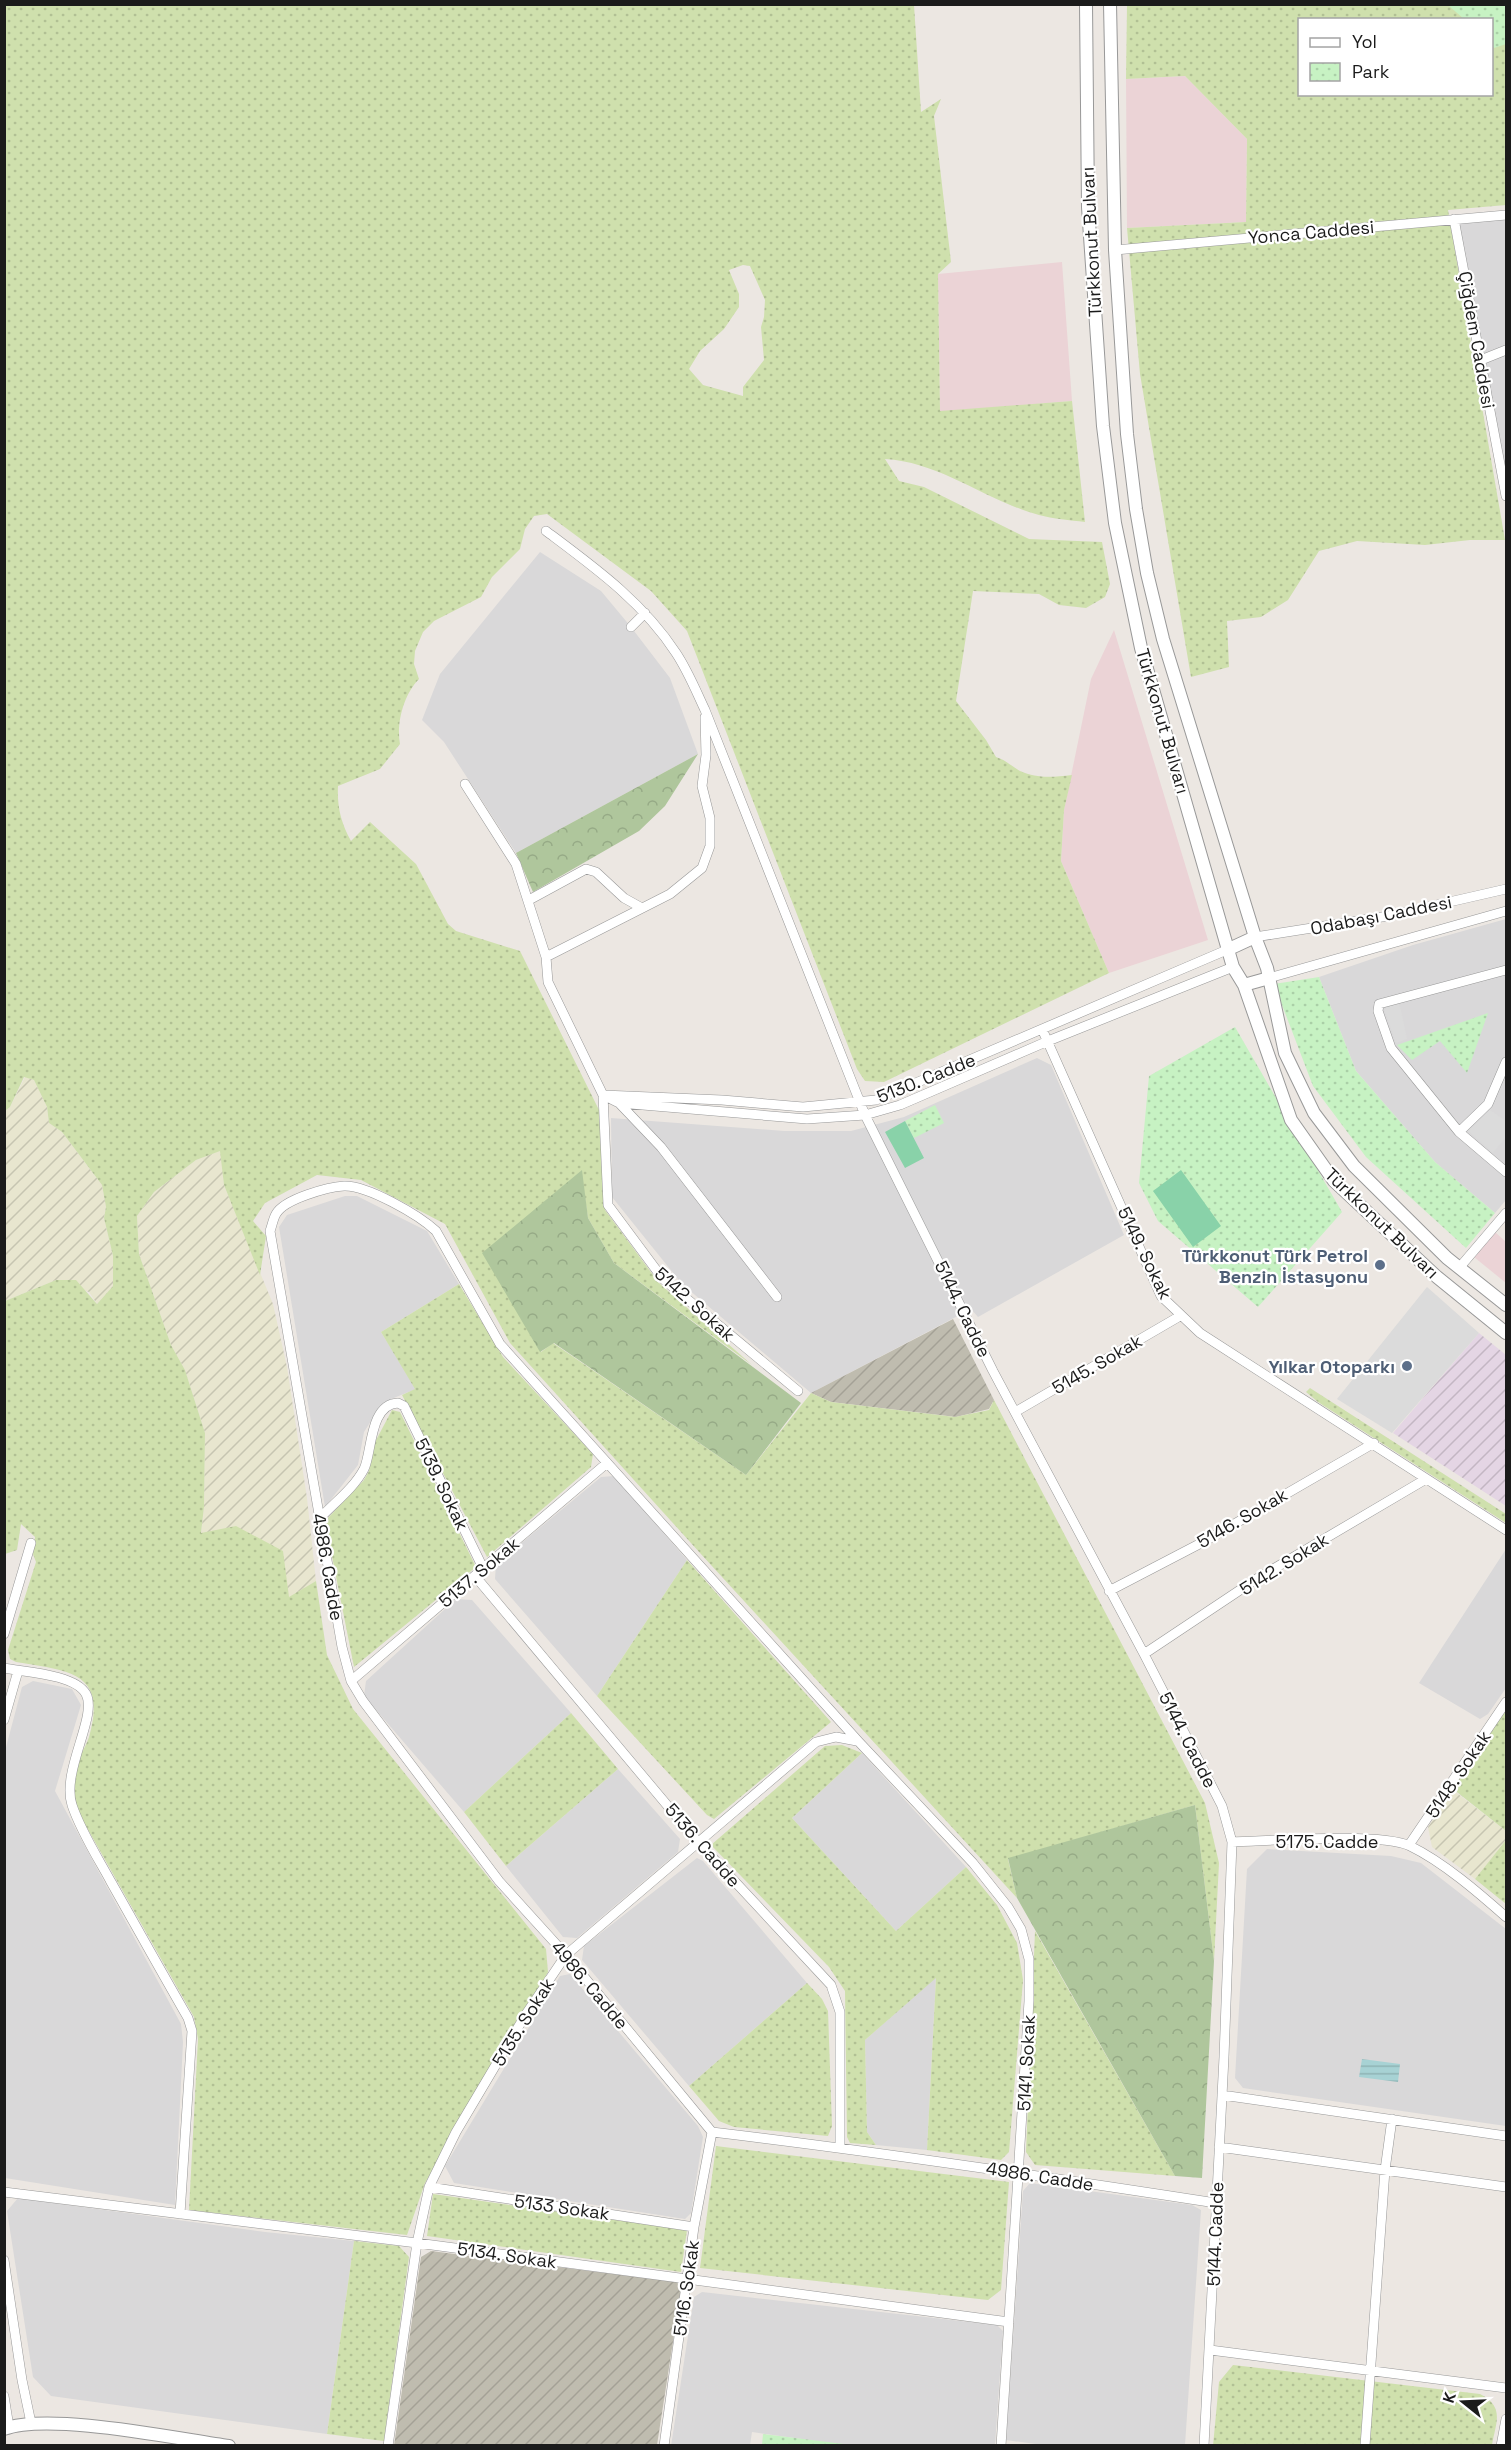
<svg xmlns="http://www.w3.org/2000/svg" width="1511" height="2450" viewBox="0 0 1511 2450" font-family="'Space Grotesk',sans-serif">
  <style>
    .residential { fill: #d9d8d9 }
    .commercial { fill: #ebd3d6 }
    .industrial { fill: url(#industrial-furrows) }
    .construction { fill: url(#construction-furrows) }
    .farmland { fill: url(#farmland-furrows) }
    .grass { fill: url(#grass-dots); fill-rule: evenodd }
    .forest { fill: url(#forest-crowns) }
    .park { fill: url(#park-dots) }
    .pitch { fill: #89d2a9 }
    .parking { fill: #dbdbdb }
    .water { fill: url(#water-rules) }
    .lines { fill: none; stroke-linecap: round; stroke-linejoin: round }
    .minor-casing { stroke: #989898; stroke-width: 10 }
    .tertiary-casing { stroke: #989898; stroke-width: 14 }
    .minor { stroke: #fff; stroke-width: 9 }
    .tertiary { stroke: #fff; stroke-width: 12 }
    .service-dot { fill: #5c6f8a; stroke: #fff; stroke-width: 2 }
    .labels { text-anchor: middle; dominant-baseline: central; stroke-width: 4.5; stroke-linejoin: round; paint-order: stroke }
    .street-label { font-size: 18px; fill: #1b1b1b; stroke: #fff }
    .service-label { font-size: 18px; font-weight: bold; fill: #4e5e75; stroke: #fff; text-anchor: end }
  </style>
  <defs>
    <pattern id="industrial-furrows" width="10" height="10" patternUnits="userSpaceOnUse" patternTransform="scale(1.5)"><rect width="10" height="10" fill="#e4d5e4"/><path d="M-1 1l2-2M0 10L10 0M9 11l2-2" fill="none" stroke="#c3b6c3"/></pattern>
    <pattern id="construction-furrows" width="10" height="10" patternUnits="userSpaceOnUse" patternTransform="scale(1.5)"><rect width="10" height="10" fill="#bfbcaf"/><path d="M-1 1l2-2M0 10L10 0M9 11l2-2" fill="none" stroke="#a4a196"/></pattern>
    <pattern id="farmland-furrows" width="10" height="10" patternUnits="userSpaceOnUse" patternTransform="scale(1.5)"><rect width="10" height="10" fill="#e8e6cf"/><path d="M-1 1l2-2M0 10L10 0M9 11l2-2" fill="none" stroke="#c6c5b1"/></pattern>
    <pattern id="grass-dots" width="8" height="8" patternUnits="userSpaceOnUse" patternTransform="scale(1.5)"><rect width="8" height="8" fill="#cfe0ad"/><path d="M2 2h.1M6 6h.1" fill="none" stroke="#b1c094" stroke-width="1.8" stroke-linecap="round"/></pattern>
    <pattern id="forest-crowns" width="20" height="18" patternUnits="userSpaceOnUse" patternTransform="scale(1.5)"><rect width="20" height="18" fill="#afc69c"/><path d="M2 6a3 3 0 1 1 6 0M12 15a3 3 0 1 1 6 0" fill="none" stroke="#96aa86"/></pattern>
    <pattern id="park-dots" width="8" height="8" patternUnits="userSpaceOnUse" patternTransform="scale(1.5)"><rect width="8" height="8" fill="#c7f2c3"/><path d="M2 2h.1M6 6h.1" fill="none" stroke="#aacfa7" stroke-width="1.8" stroke-linecap="round"/></pattern>
    <pattern id="water-rules" width="6" height="5" patternUnits="userSpaceOnUse" patternTransform="scale(1.5)"><rect width="6" height="5" fill="#a7d2d4"/><path d="M0 2.5h6" fill="none" stroke="#8fb4b5"/></pattern>
  </defs>
  <rect width="100%" height="100%" fill="#ece7e2"/>
  <path class="residential" d="M1506 215V491L1454 219Z
    M540 552 601 591 631 627 670 678 698 754 516 853 444 742 422 720 440 674Z
    M1506 919V1200L1495 1213 1435 1162 1356 1071 1319 977 1413 945Z
    M1037 1058 1051 1065 1124 1235 978 1317 971 1309 811 1393 682 1284 612 1197 611 1118 784 1131H851L904 1117Z
    M345 1196H357L427 1231 459 1284 381 1332 416 1389 391 1399 380 1407 364 1432 358 1465 325 1507 279 1227 287 1215Z
    M614 1476 687 1560 597 1696 495 1579 496 1564 601 1477Z
    M1506 1549V1688L1488 1714 1480 1719 1419 1683Z
    M456 1599 472 1600 571 1713 464 1812 364 1696 366 1681Z
    M33 1681 72 1689 81 1705 55 1791 181 2024 183 2042 175 2205 5 2178V1751L22 1687Z
    M862 1753 966 1867 896 1931 792 1818Z
    M618 1769 680 1839 678 1852 577 1938 563 1937 506 1866Z
    M1267 1849 1391 1856 1421 1863 1506 1929V2126L1243 2088 1235 2078 1247 1869Z
    M697 1858 703 1861 807 1983 689 2086 582 1960 584 1946Z
    M570 1974 698 2126 703 2137 691 2213 685 2219 454 2183 445 2166 560 1976Z
    M936 1977 927 2150 876 2145 867 2132 865 2040Z
    M1030 2183 1192 2205 1201 2210 1185 2445 1050 2446 1006 2440 1023 2191Z
    M18 2198 265 2232 354 2241 327 2434 51 2396 33 2377 7 2211Z
    M702 2292 997 2325 1003 2331 995 2445 852 2446 752 2432 750 2445 671 2446 694 2297Z"/>
  <path class="commercial" d="M1185 76 1247 139 1246 222 1127 228 1126 79Z
    M1062 262 1072 401 940 412 938 274Z
    M1114 630 1208 940 1109 973 1061 861 1064 810 1091 679Z
    M1495 1232 1506 1242V1283L1474 1257Z"/>
  <path class="industrial" d="M1479 1333 1506 1355V1506L1393 1433Z"/>
  <path class="construction" d="M953 1319 994 1400 989 1409 956 1417 831 1402 811 1393Z
    M431 2251 677 2282 681 2290 657 2445 394 2446 421 2257Z"/>
  <path class="farmland" d="M25 1077 34 1080 47 1107 49 1123 62 1132 102 1185 106 1207 104 1218 113 1256V1286L97 1304 89 1292 56 1280 5 1301V1111L10 1107Z
    M221 1150 224 1185 273 1304 287 1367 307 1498 316 1581 289 1598 201 1534 204 1507 205 1433 185 1370 171 1345 139 1254 137 1216 154 1192 196 1160Z
    M1453 1790 1506 1831V1840L1475 1879 1432 1847 1428 1827Z"/>
  <path class="grass" d="M4 5H914L921 112 941 99 934 116 951 262 938 274 940 411 1072 401 1085 522C1070 520 1053 519 1039 515 986 501 941 462 885 459L899 481 924 487 1029 539 1102 542 1110 584 1105 597 1086 608 1059 605 1039 594 973 591 956 701 986 740 996 757C1006 760 1011 766 1020 771 1038 779 1053 777 1072 775L1064 810 1061 861 1109 973 884 1082 865 1081 857 1069 687 631 651 591 547 514 534 516 525 529 520 549 492 577 481 597 434 621 423 632 415 651 414 664 419 679C404 694 396 723 400 744L380 769 338 786C337 807 341 823 351 841L370 822 416 864 448 924 456 931 520 951 600 1112 605 1210 659 1283 752 1365 614 1263 588 1218 581 1171 541 1352 553 1343 746 1475 811 1393 831 1402 955 1417 989 1410 994 1400 1205 1803 1219 1863 1214 1961 1195 1805 1008 1859 1017 1898 700 1553 510 1343 445 1224 361 1180 317 1175 265 1203 253 1221 266 1236 260 1275 224 1185 220 1151 196 1160 154 1192 137 1216 139 1254 171 1345 185 1370 205 1433 204 1507 201 1533 236 1526 283 1551 289 1597 316 1581 327 1655 353 1709 546 1949 548 1972 425 2183 407 2235 189 2210 198 2039 194 2017 78 1812C76 1801 70 1786 72 1775 75 1762 85 1750 89 1737 108 1671 68 1671 16 1662L10 1659 8 1650 36 1562 33 1554 35 1537 21 1524 17 1550 5 1554V1301L56 1280H76L97 1304 113 1286V1256L104 1218 106 1207 102 1185 62 1132 49 1123 47 1107 34 1080 24 1077 10 1107 5 1111ZM743 265 750 266 765 300 764 317 761 327 764 360 743 387V396L703 385 689 369 700 351 724 329 739 307V294L729 270Z
    M1127 5H1506V205L1448 210 1505 540H1470L1425 545 1357 541 1319 551 1288 600 1261 617 1227 621 1229 667 1191 677 1140 374 1127 228 1246 222 1247 139 1185 76 1126 79ZM1300 20H1492V94H1300Z
    M459 1284 503 1357 593 1454 591 1467 487 1557 402 1395 415 1389 381 1332Z
    M1310 1388 1506 1514V1523L1318 1402 1306 1392Z
    M392 1410 400 1412 476 1567 354 1667 325 1521 364 1480 369 1471 375 1442Z
    M687 1560 831 1722 714 1819 707 1815 597 1696Z
    M1506 1707V1831L1453 1789Z
    M571 1713 618 1769 506 1866 464 1812Z
    M842 1745 862 1753 792 1818 896 1931 966 1867 997 1905 1017 1943 1023 1980 1009 2152 1001 2160 927 2150 936 1978 865 2040 867 2132 876 2145 850 2143 847 2137 845 1991 829 1967 711 1845 825 1746Z
    M1506 1840V1904L1475 1879Z
    M1035 1931 1175 2176 1035 2165 1026 2152Z
    M807 1983 822 1999 828 2011 832 2126 828 2136 734 2127 719 2121 689 2086Z
    M716 2146 1009 2182 1001 2290 988 2300 700 2268Z
    M433 2194 687 2230 681 2272 427 2236Z
    M354 2241 399 2246 409 2257 384 2441 327 2434Z
    M1233 2365 1480 2394C1505 2407 1496 2422 1492 2445L1213 2446 1219 2382Z"/>
  <path class="forest" d="M698 754 665 806 639 831 533 892 516 853Z
    M582 1170 588 1218 614 1263 801 1403 746 1475 554 1343 540 1352 482 1253Z
    M1195 1805 1214 1961 1202 2178 1175 2176 1017 1898 1008 1858Z"/>
  <path class="park" d="M1448 5H1506V44L1494 48 1492 45V20L1464 19Z
    M1319 977 1356 1071 1435 1162 1495 1213 1466 1248 1366 1157 1313 1086 1274 984Z
    M1488 1013 1467 1073 1440 1041 1412 1060 1397 1045Z
    M1235 1027 1342 1212 1258 1307 1158 1221 1139 1183 1149 1076Z
    M935 1105 944 1123 914 1138 905 1121Z
    M763 2434 852 2445H762Z"/>
  <path class="pitch" d="M905 1121 924 1158 905 1168 885 1132Z
    M1181 1170 1221 1226 1193 1247 1153 1191Z"/>
  <path class="parking" d="M1399 1002 1407 1039 1396 1043 1384 1009Z
    M1490 1110 1506 1121V1137L1493 1153 1468 1131Z
    M1427 1287 1479 1333 1392 1433 1337 1399Z"/>
  <path class="water" d="M1362 2059 1400 2064 1398 2082 1359 2077Z"/>
  <g class="lines">
    <defs>
      <path id="minor" d="M1454 219 1506 496
        M1115 250 1506 215
        M1481 360 1506 350
        M546 531C594 567 643 602 676 653 688 671 696 691 705 710L865 1115 993 1371 1144 1654 1222 1806 1232 1842 1224 2057 1204 2446
        M631 627 645 613
        M465 784 516 864 546 957 548 982 603 1095 619 1103 661 1147 777 1297
        M529 900 586 869 596 872 624 898 642 908
        M1255 937 1388 916 1506 889
        M546 957 670 894 702 868 710 846V818L702 786 706 755 705 717
        M1506 970 1379 1004 1378 1011 1391 1048 1459 1132 1506 1172
        M1269 978 1506 911
        M1042 1029 1161 1296 1200 1333 1506 1530
        M619 1103 807 1119 865 1115 900 1105 1048 1041 1233 967
        M1459 1132 1488 1104 1506 1062
        M1459 1268 1506 1213
        M798 1391 663 1279 608 1205 603 1095 722 1100 803 1107 876 1100 1229 949
        M1015 1412 1180 1316
        M320 1518C334 1503 354 1488 364 1469 372 1454 369 1404 398 1403L404 1406 483 1568
        M475 1576 698 1842 831 1985 840 2012V2147
        M1109 1591 1205 1541 1374 1443
        M4 1634 31 1543
        M1144 1654 1258 1578 1426 1479
        M4 1668C24 1672 75 1674 86 1694 98 1716 61 1771 72 1805 81 1832 98 1858 111 1882 137 1928 162 1973 188 2018L192 2031 180 2214
        M351 1681 607 1463
        M4 1720 18 1671
        M1232 1842C1270 1841 1381 1832 1410 1846 1443 1862 1479 1893 1506 1917
        M1409 1845 1506 1702
        M1222 2095 1506 2136
        M1219 2147 1506 2187
        M429 2187 694 2227
        M4 2192 417 2243 1009 2322
        M4 2260 22 2380 31 2423
        M1210 2350 1506 2388
        M4 2396 9 2427
        M388 2446 417 2243 429 2187 456 2132 526 2014 566 1955 816 1742 836 1737 857 1741
        M664 2446 694 2227 712 2132
        M1001 2446 1029 2001V1959L1021 1929 1008 1907 973 1863 859 1742 500 1344 436 1231C419 1215 367 1185 344 1186 328 1187 284 1199 276 1214 273 1219 272 1226 270 1231L342 1647 351 1681 363 1701 499 1881 566 1955 712 2132C881 2152 1048 2177 1216 2203
        M1365 2446 1385 2170 1392 2119
        M1501 2446 1506 2419"/>
      <path id="tertiary" d="M1086 4 1088 207 1103 426 1115 523 1141 648 1233 967 1244 985 1291 1120 1334 1181 1437 1277 1506 1333
        M1110 4 1115 250 1127 434 1136 509 1147 573 1163 639 1255 937 1267 968 1285 1053 1314 1113 1354 1166 1447 1258 1506 1305
        M1229 949 1255 937
        M1244 985 1269 978
        M4 2429C49 2412 178 2439 229 2446"/>
    </defs>
    <use href="#minor" class="minor-casing"/>
    <use href="#tertiary" class="tertiary-casing"/>
    <use href="#minor" class="minor"/>
    <use href="#tertiary" class="tertiary"/>
  </g>
  <g class="service-dot">
    <circle cx="1380" cy="1265" r="6"/>
    <circle cx="1407" cy="1366" r="6"/>
  </g>
  <g class="labels">
    <g class="street-label">
      <text transform="translate(1311 232) rotate(-5)">Yonca Caddesi</text>
      <text transform="translate(1091 242) rotate(-93)">Türkkonut Bulvarı</text>
      <text transform="translate(1477 340) rotate(80)">Çiğdem Caddesi</text>
      <text transform="translate(1163 721) rotate(74)">Türkkonut Bulvarı</text>
      <text transform="translate(1381 915) rotate(-11)">Odabaşı Caddesi</text>
      <text transform="translate(926 1078) rotate(-22)">5130. Cadde</text>
      <text transform="translate(1382 1223) rotate(44)">Türkkonut Bulvarı</text>
      <text transform="translate(1145 1253) rotate(64)">5149. Sokak</text>
      <text transform="translate(695 1304) rotate(42)">5142. Sokak</text>
      <text transform="translate(963 1309) rotate(64)">5144. Cadde</text>
      <text transform="translate(1097 1364) rotate(-30)">5145. Sokak</text>
      <text transform="translate(442 1484) rotate(64)">5139. Sokak</text>
      <text transform="translate(1242 1518) rotate(-30)">5146. Sokak</text>
      <text transform="translate(1284 1564) rotate(-32)">5142. Sokak</text>
      <text transform="translate(328 1567) rotate(80)">4986. Cadde</text>
      <text transform="translate(479 1572) rotate(-40)">5137. Sokak</text>
      <text transform="translate(1188 1740) rotate(63)">5144. Cadde</text>
      <text transform="translate(1458 1774) rotate(-56)">5148. Sokak</text>
      <text x="1327" y="1841">5175. Cadde</text>
      <text transform="translate(703 1845) rotate(49)">5136. Cadde</text>
      <text transform="translate(590 1985) rotate(50)">4986. Cadde</text>
      <text transform="translate(523 2022) rotate(-58)">5135. Sokak</text>
      <text transform="translate(1026 2063) rotate(-87)">5141. Sokak</text>
      <text transform="translate(1040 2176) rotate(9)">4986. Cadde</text>
      <text transform="translate(562 2207) rotate(8)">5133 Sokak</text>
      <text transform="translate(1215 2234) rotate(-88)">5144. Cadde</text>
      <text transform="translate(507 2255) rotate(8)">5134. Sokak</text>
      <text transform="translate(686 2288) rotate(-82)">5116. Sokak</text>
    </g>
    <g class="service-label">
      <text x="1368" y="1255">Türkkonut Türk Petrol<tspan x="1368" dy="21">Benzin İstasyonu</tspan></text>
      <text x="1395" y="1366">Yılkar Otoparkı</text>
    </g>
  </g>
  <rect width="1511" height="2450" fill="none" stroke="#1b1b1b" stroke-width="12"/>
  <rect x="1298" y="18" width="195" height="78" fill="#ffffff" stroke="#a4a4a4" stroke-width="1.5"/>
  <rect x="1310" y="38" width="30" height="9" fill="#ffffff" stroke="#a4a4a4" stroke-width="1.5"/>
  <text x="1352" y="48" font-size="18" fill="#1b1b1b">Yol</text>
  <rect x="1310" y="63" width="30" height="18" fill="url(#park-dots)" stroke="#a4a4a4" stroke-width="1.5"/>
  <text x="1352" y="78" font-size="18" fill="#1b1b1b">Park</text>
  <g transform="translate(1463 2402) rotate(288)" stroke="#ffffff" stroke-width="4.5" paint-order="stroke">
  <path d="M0-4.5L10 22L0 15L-10 22Z" fill="#1b1b1b"/>
  <text y="-9" font-size="16" font-weight="bold" text-anchor="middle" fill="#1b1b1b">K</text>
  </g>
</svg>
